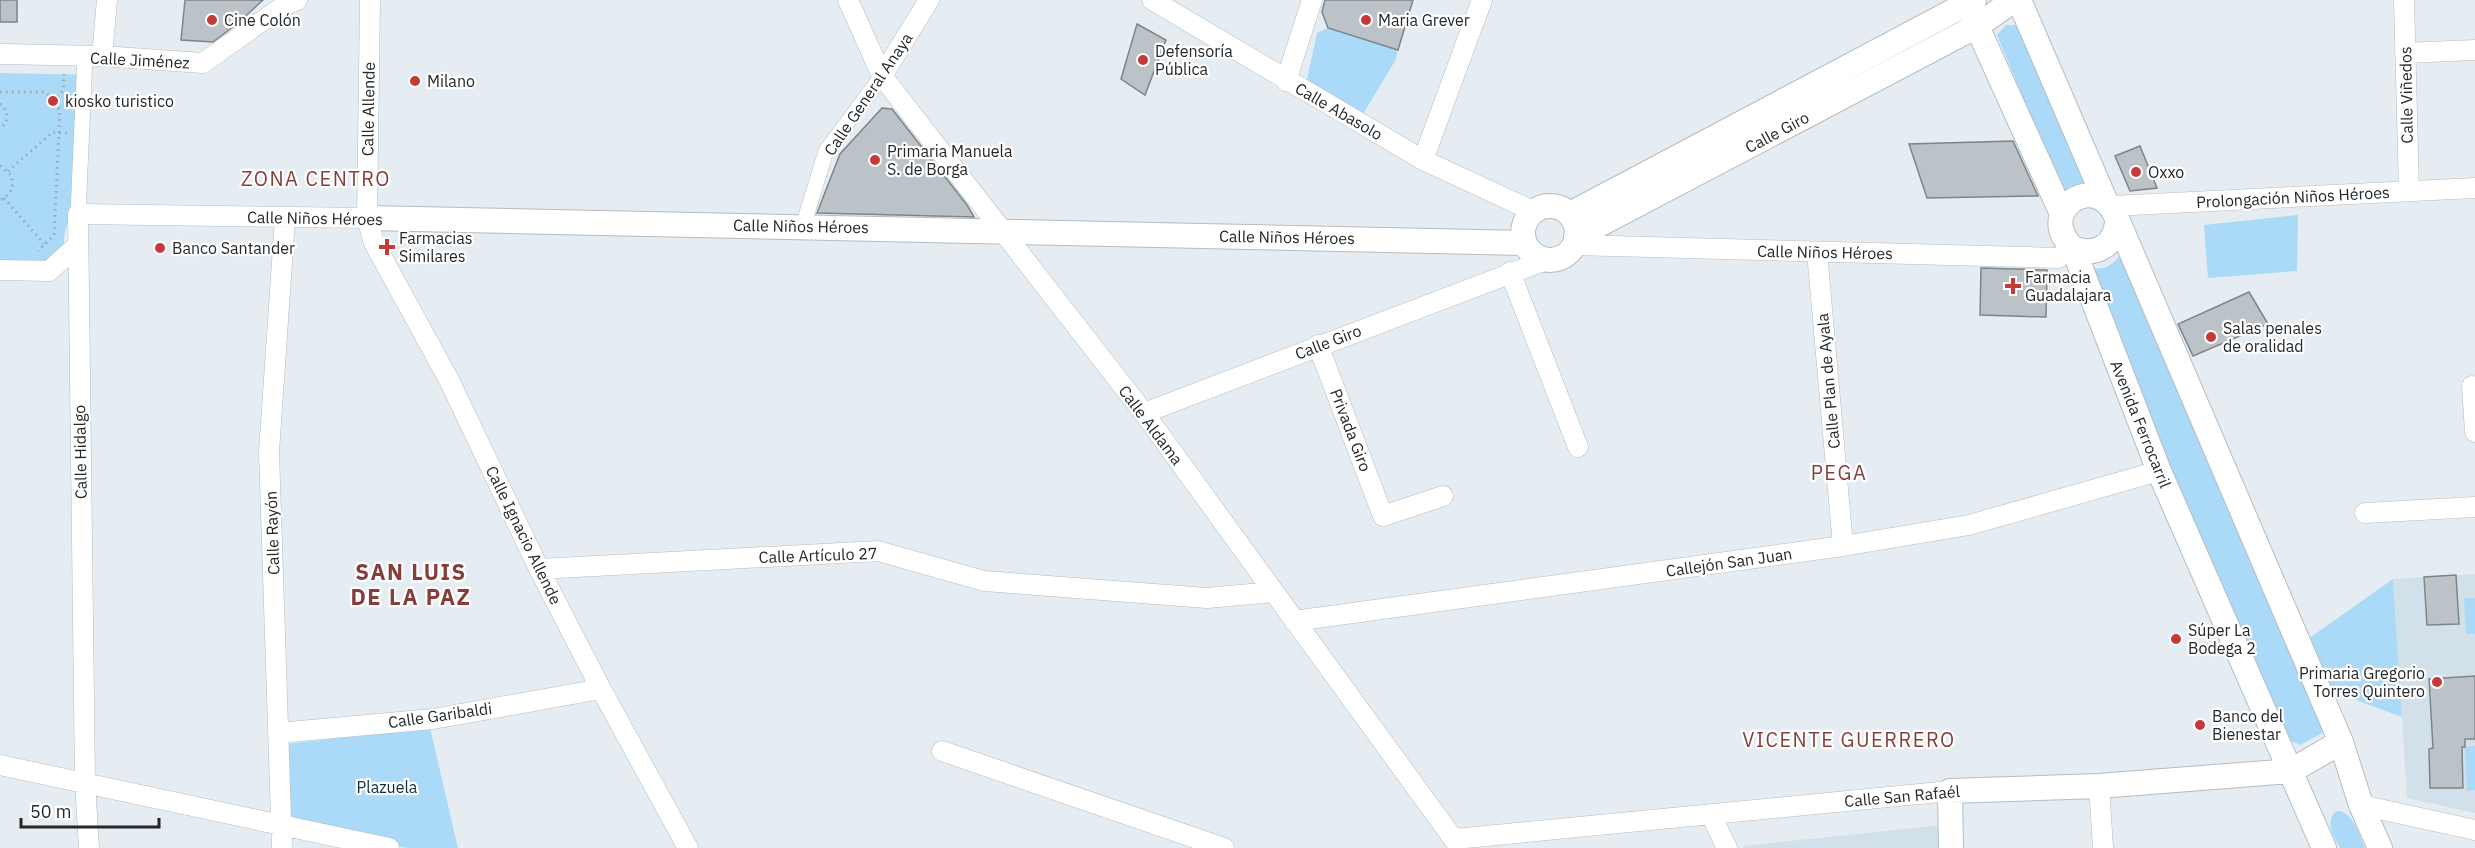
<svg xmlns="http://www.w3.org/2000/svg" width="2475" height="848" viewBox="0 0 2475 848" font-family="'IBM Plex Sans',sans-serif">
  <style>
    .built { fill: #d2e0e9 }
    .green { fill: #aadaf8 }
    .building { fill: #bcc3c8; stroke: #7e8589; stroke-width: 1.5 }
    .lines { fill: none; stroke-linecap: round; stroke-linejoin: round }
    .pedestrian-casing { stroke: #b5bcc1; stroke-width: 16 }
    .minor-casing { stroke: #b5bcc1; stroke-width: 21 }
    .tertiary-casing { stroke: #b5bcc1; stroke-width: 26 }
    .path { stroke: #a0a5a9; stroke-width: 3; stroke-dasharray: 1.5 4.5; stroke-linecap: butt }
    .pedestrian { stroke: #fff; stroke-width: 15 }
    .minor { stroke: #fff; stroke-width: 20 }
    .tertiary { stroke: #fff; stroke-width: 24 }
    .poi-dot { fill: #c73838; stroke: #fff; stroke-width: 2 }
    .labels { text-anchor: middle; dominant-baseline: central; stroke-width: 4.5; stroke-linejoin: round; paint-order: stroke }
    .poi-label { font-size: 16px; fill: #252729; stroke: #fff; text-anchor: start }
    .street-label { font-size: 16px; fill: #252729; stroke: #fff }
    .park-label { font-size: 16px; fill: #112f3f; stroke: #fff }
    .quarter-label { font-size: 20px; letter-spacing: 1.5px; fill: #863e3a; stroke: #fff }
    .district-label { font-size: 22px; font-weight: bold; letter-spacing: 1.5px; fill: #863e3a; stroke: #fff }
  </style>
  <rect width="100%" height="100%" fill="#e6edf2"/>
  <path class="built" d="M2475 574V813L2407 798 2393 579Z
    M1942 825 1943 848H1744L1743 846Z"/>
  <path class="green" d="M2006 25H2022L2087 183 2072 186 2063 193 1997 35Z
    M1328 28 1398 50 1395 61 1363 114 1306 84 1317 33Z
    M0 73 91 75 84 205C68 219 65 222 64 244L40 266 0 265Z
    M2298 215 2297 271 2208 278 2204 225Z
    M2123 250 2324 732 2300 745 2287 739 2084 266C2103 272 2113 267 2123 250Z
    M2393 579 2402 717 2329 690 2308 639Z
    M2464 598H2475V634H2466Z
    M430 728 458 848H407L284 821 285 744Z
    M2475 746V790L2467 791 2465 747Z
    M2339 811C2354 814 2359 835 2365 848H2340C2334 836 2325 824 2335 812Z"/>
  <path class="building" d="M0 0H17V22H0Z
    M185 0H263L238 23 213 42 181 40Z
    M1325 0H1413L1398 50 1328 28 1322 12Z
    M1137 24 1166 40 1145 95 1121 79Z
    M882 108 892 109 967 205 974 217 817 213 840 154Z
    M2013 141 2038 196 1927 198 1909 144Z
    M2140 146 2157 188 2130 191 2115 156Z
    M1981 268 2047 270 2046 317 1980 315Z
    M2249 292 2268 324 2193 356 2178 324Z
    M2456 575 2459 624 2427 625 2424 577Z
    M2475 676V739H2465V747H2462L2463 788H2430L2429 749 2433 748 2429 679Z"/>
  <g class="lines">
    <defs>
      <path id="pedestrian" d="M78 214 85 57
        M803 226 826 151 882 76"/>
      <path id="minor" d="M370 0 367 218 374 243 449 380 539 569 601 689 688 848
        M848 0 882 76 1144 413 1460 848
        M1152 0 1423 160 1533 211
        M2404 0 2409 191
        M2405 53 2475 50
        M0 54 102 56 203 63 282 7 297 0
        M102 56 107 0
        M882 76 929 0
        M1286 81 1312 0
        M1423 160 1482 0
        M2111 206 2475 188
        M1574 245 2058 258 2073 248
        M1817 252 1843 546
        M0 270 49 271 78 245
        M1510 272 1578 447
        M1318 345 1383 516 1443 496
        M2472 386 2475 432
        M1144 413 1546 260
        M2365 513 2475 507
        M539 569 878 551 984 581 1207 598 1273 592
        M1294 621 1843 546 1969 525 2159 471
        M278 733 433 719 601 689
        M942 751 1224 848
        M0 765 389 848
        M2099 786 2103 848
        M2361 805 2475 830
        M1711 815 1727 848
        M1455 839 1950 791
        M89 848 85 783 78 214 367 218
        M282 848 269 452 285 218"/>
      <path id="tertiary" d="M2019 0 2105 200
        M1970 11 2062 214
        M1523 233a27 27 0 1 1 54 0a27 27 0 1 1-54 0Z
        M1570 214 1974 0
        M367 218 1524 243
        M1576 237 1977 26 2014 0
        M2073 248C2095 257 2115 246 2117 222
        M1951 848 1950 791 2099 786 2291 771 2341 742
        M2324 848 2159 471 2073 248C2035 213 2093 170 2115 214L2341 742 2361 805 2380 848"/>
    </defs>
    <use href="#pedestrian" class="pedestrian-casing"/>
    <use href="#minor" class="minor-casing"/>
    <use href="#tertiary" class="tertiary-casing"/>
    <path class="path" d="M0 92H46L60 110 54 235 38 251
      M53 101 63 91 64 74
      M0 104C9 111 10 122 0 128
      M0 166 11 175C15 186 11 195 0 200
      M8 171 53 132 67 133
      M4 198 44 244"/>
    <use href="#pedestrian" class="pedestrian"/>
    <use href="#minor" class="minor"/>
    <use href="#tertiary" class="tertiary"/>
  </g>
  <g class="poi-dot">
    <circle cx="212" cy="20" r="6"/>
    <circle cx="1366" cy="20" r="6"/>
    <circle cx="1143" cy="60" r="6"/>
    <circle cx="415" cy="81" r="6"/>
    <circle cx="53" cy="101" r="6"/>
    <circle cx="875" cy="160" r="6"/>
    <circle cx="2136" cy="172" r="6"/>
    <path d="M384 238h6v6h6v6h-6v6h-6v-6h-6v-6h6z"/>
    <circle cx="160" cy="248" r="6"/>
    <path d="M2010 277h6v6h6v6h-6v6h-6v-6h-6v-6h6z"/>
    <circle cx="2211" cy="337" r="6"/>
    <circle cx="2176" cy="639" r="6"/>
    <circle cx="2437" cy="682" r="6"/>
    <circle cx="2200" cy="725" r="6"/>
  </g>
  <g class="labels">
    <g class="poi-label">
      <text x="224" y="20">Cine Colón</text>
      <text x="1378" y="20">Maria Grever</text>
      <text x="1155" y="51">Defensoría<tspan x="1155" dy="18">Pública</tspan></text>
      <text x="427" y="81">Milano</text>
      <text x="65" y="101">kiosko turistico</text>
      <text x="887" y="151">Primaria Manuela<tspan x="887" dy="18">S. de Borga</tspan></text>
      <text x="2148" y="172">Oxxo</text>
      <text x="399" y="238">Farmacias<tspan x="399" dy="18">Similares</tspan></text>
      <text x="172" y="248">Banco Santander</text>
      <text x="2025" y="277">Farmacia<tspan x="2025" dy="18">Guadalajara</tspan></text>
      <text x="2223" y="328">Salas penales<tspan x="2223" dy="18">de oralidad</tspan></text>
      <text x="2188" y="630">Súper La<tspan x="2188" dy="18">Bodega 2</tspan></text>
      <text x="2425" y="673" text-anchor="end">Primaria Gregorio<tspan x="2425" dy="18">Torres Quintero</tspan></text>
      <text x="2212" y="716">Banco del<tspan x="2212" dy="18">Bienestar</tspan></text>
    </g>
    <g class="street-label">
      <text transform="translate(140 60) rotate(3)">Calle Jiménez</text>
      <text transform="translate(868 94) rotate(-56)">Calle General Anaya</text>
      <text transform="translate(2406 95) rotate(-91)">Calle Viñedos</text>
      <text transform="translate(368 109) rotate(-89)">Calle Allende</text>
      <text transform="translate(1339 111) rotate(30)">Calle Abasolo</text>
      <text transform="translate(1777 132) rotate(-28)">Calle Giro</text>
      <text transform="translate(2293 197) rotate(-3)">Prolongación Niños Héroes</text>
      <text transform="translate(315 218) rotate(1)">Calle Niños Héroes</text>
      <text transform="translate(801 226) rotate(1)">Calle Niños Héroes</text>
      <text transform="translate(1287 237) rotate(1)">Calle Niños Héroes</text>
      <text transform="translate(1825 252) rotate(1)">Calle Niños Héroes</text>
      <text transform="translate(1328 342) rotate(-21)">Calle Giro</text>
      <text transform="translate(1828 381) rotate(-95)">Calle Plan de Ayala</text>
      <text transform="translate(2141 424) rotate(68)">Avenida Ferrocarril</text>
      <text transform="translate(1151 425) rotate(53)">Calle Aldama</text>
      <text transform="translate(1351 430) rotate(69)">Privada Giro</text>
      <text transform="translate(80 452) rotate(-91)">Calle Hidalgo</text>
      <text transform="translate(272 533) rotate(-92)">Calle Rayón</text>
      <text transform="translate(524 535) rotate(64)">Calle Ignacio Allende</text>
      <text transform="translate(818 555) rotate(-2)">Calle Artículo 27</text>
      <text transform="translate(1729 562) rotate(-8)">Callejón San Juan</text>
      <text transform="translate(440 715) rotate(-8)">Calle Garibaldi</text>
      <text transform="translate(1902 796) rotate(-5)">Calle San Rafaél</text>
    </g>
    <g class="park-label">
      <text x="387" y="787">Plazuela</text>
    </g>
    <g class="quarter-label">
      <text x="316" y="178">ZONA CENTRO</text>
      <text x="1839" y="472">PEGA</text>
      <text x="1849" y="739">VICENTE GUERRERO</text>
    </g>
    <g class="district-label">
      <text x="411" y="571">SAN LUIS<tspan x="411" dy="25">DE LA PAZ</tspan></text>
    </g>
  </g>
  <path d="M21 818v9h138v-9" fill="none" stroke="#252729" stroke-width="3"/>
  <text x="30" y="818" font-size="18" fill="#252729" stroke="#ffffff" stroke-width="4.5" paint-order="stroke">50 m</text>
</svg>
